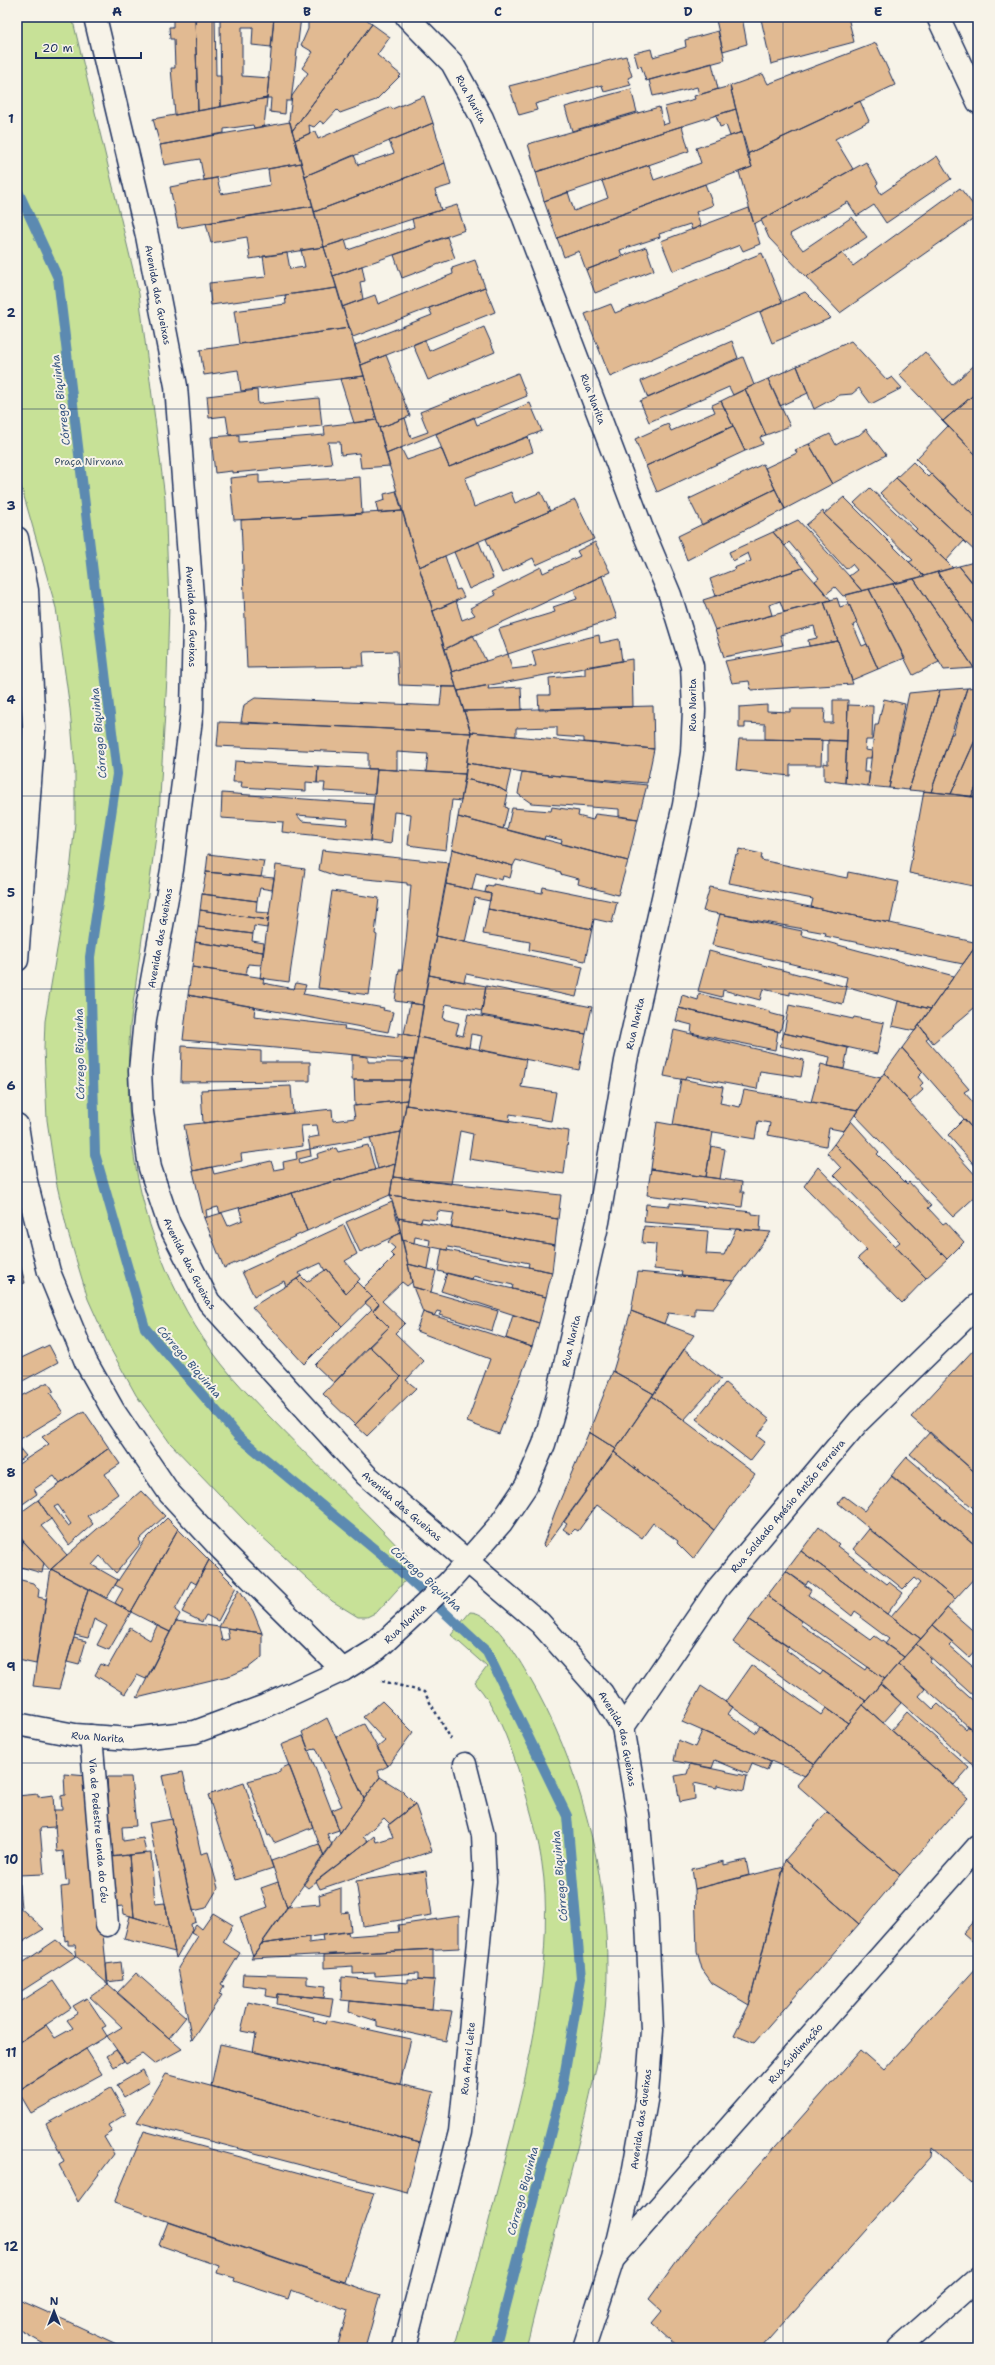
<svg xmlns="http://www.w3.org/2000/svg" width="995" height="2365" viewBox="0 0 995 2365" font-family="'Shantell Sans',sans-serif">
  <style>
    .green { fill: #c7e197; stroke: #71887a }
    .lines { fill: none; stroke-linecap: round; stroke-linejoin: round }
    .stream { stroke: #5c8ab1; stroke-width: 10 }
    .building { fill: #e1ba92; stroke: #1b2f5e; fill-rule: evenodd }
    .minor-casing { stroke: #1b2f5e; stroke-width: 25 }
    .path { stroke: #1b2f5e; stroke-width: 2.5; stroke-dasharray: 3 3; stroke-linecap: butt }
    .minor { stroke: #f7f3e8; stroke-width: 22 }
    .grid { fill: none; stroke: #1b2f5e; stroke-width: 1; stroke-opacity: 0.55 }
    .labels { text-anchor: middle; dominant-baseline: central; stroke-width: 4; stroke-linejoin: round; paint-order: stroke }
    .street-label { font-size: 10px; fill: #1b2f5e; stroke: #f7f3e8 }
    .park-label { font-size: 10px; fill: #3d5369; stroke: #f7f3e8 }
    .water-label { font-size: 11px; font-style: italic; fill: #365581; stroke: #f7f3e8 }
    .neatline { fill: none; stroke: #1b2f5e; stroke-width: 1.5 }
    .grid-label { font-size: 13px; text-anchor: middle; font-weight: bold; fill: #1b2f5e }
  </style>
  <rect width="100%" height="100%" fill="#f7f3e8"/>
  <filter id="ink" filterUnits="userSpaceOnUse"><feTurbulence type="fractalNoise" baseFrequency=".025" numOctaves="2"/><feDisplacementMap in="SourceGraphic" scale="8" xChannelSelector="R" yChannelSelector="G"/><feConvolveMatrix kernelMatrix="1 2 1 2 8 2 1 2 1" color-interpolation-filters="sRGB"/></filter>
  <g filter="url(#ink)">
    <path class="green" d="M17 17H72L139 294 165 498 169 604 167 678 159 814 130 1026C128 1062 127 1097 131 1133 139 1213 171 1300 221 1363 234 1380 250 1396 265 1412 311 1460 360 1506 406 1555L409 1567 406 1580 377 1612 367 1617H358L332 1601 246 1522 170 1443 136 1395 110 1348 88 1299 67 1229 56 1181 47 1120 44 1048 45 1021 70 872 75 823V769L70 709 56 608 17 472Z
      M470 1612C492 1611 519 1660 529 1677 579 1762 608 1872 607 1971 607 2038 588 2104 572 2168 556 2228 541 2288 526 2348H454C472 2288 487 2228 503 2167 526 2079 549 1987 545 1894 543 1851 531 1810 518 1769 508 1740 496 1706 475 1683L487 1667 451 1635Z"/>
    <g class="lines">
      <path class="stream" d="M17 189 58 278 117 774 90 957 95 1154 145 1328 238 1436 396 1567 487 1652 567 1816 581 1978 562 2089 495 2348"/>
    </g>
    <path class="building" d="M173 17H195L198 111 175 115 171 68H175L174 39H170L169 27H173Z
      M195 17H215L216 76H221V107L198 111Z
      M220 17H274L271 47 252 45 253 27H242V76L269 78 267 98 221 107Z
      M274 17H301L291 101H286L285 114 270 112 271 98H267Z
      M308 17H327L326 19 330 21 332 17H343L348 20 350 17H364L372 24 292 131 289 120 292 96 308 73 302 68 313 52 301 45 308 29Z
      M729 17H742L747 44 723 51 716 20Z
      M768 17H848L854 42 771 64 761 19Z
      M372 24 390 37 377 55 401 75 376 100 340 113 337 110 324 124 320 121 314 127 309 125 310 133 295 140 292 131Z
      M718 31 725 60 646 81 641 66 638 67 634 53 651 49 653 57 686 47 685 40Z
      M876 43 895 85 747 154 730 86 763 74 768 84Z
      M626 56 632 76 628 78 631 85 604 92 602 85 535 104 537 110 519 115 509 86Z
      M712 63 718 89 699 95 697 87 663 96V94L653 96 649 80Z
      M730 86 736 109 536 172 528 144 659 107 663 125 669 123 665 107 695 99 694 96Z
      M631 89 637 112 572 131 565 107Z
      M424 96 433 123 305 176 295 140 315 131 318 139 391 107 392 109Z
      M267 98 264 126 254 128 253 125 224 129V133L160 145 153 119Z
      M860 101 869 121 835 139 853 169 754 224 739 172 752 167 747 154Z
      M736 109 742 132 730 136 726 125 720 127 716 115Z
      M290 122 301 163 204 180 200 159 164 165 160 145Z
      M433 123 445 163 314 212 305 176 354 155 358 165 394 153 389 141Z
      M682 126 689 151 544 201 536 172Z
      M742 132 752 167 557 238 544 201 568 192 574 211 608 198 602 181 649 165 654 180 701 163 696 148Z
      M937 156 951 179 886 223 874 205 857 216 848 202 790 234 803 250 852 217 867 237 806 277 769 238 761 220 866 162 878 183 876 185 881 194Z
      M301 163 313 206 178 228 170 187 217 178 221 194 270 185 268 169Z
      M445 163 451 185 435 190 441 210 324 247 314 212Z
      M705 184 713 205 696 212 701 226 692 230 690 224 659 234 660 237 620 250 622 256 586 270 579 251 564 257 557 238Z
      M960 188 978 211V216L840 313 806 277 842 253 853 266Z
      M457 205 465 230 333 276 324 247 345 240 348 250 414 227 412 219Z
      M313 206 324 247 250 259 247 237 211 243 206 223Z
      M749 208 760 244 743 251 740 245 673 271 661 241Z
      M447 237 455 258 402 278 394 255Z
      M324 247 337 288 211 305 209 283 266 277 263 256 287 253 290 269 305 267 301 250Z
      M646 247 654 270 595 293 586 270Z
      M762 253 782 302 610 377 585 314 611 304 615 313Z
      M475 260 485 287 353 337 342 307 375 295 378 304 453 274 452 268Z
      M362 266 365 281 360 282 363 299 342 307 333 276Z
      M485 287 495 312 361 365 355 345 432 315 429 308Z
      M337 288 349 328 239 344 234 311 286 304 285 295Z
      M805 292 831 318 772 343 760 312Z
      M484 327 495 352 428 380 413 345 425 340 429 351Z
      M349 328 364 376 241 391 238 370 204 375 200 350Z
      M732 341 738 358 648 398 641 381Z
      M851 341 887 380 892 377 902 388 871 404 859 388 852 394 840 395 814 409 797 366Z
      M925 352 952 385 978 362V391L943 421 899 375Z
      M386 355 410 416 379 428 361 365Z
      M743 357 754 385 733 395 729 387 649 422 640 401Z
      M797 366 808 393 780 406 768 379Z
      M518 373 527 396 386 454 379 428 405 418 411 438 428 432 420 412Z
      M364 376 377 420 354 423 340 379Z
      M768 379 790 426 766 435 745 389Z
      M745 389 766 435 760 437 763 444 745 451 721 401Z
      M257 390 258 404 319 398 322 426 229 435 226 416 209 418 207 396Z
      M978 391V457L943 421Z
      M721 401 733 426 646 466 635 439 668 424 671 431 715 412 712 405Z
      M530 403 542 431 449 467 436 434 474 417 477 425Z
      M377 420 390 466 361 468 359 453 341 455 340 442H328L332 464 232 473V471L215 473 211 437 239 435V442L325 435 324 426Z
      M733 426 745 451 657 492 646 466Z
      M948 426 978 457V520L916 459Z
      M866 429 886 455 832 484 809 444 830 434 836 445 846 439 859 435Z
      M528 437 533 452 465 478 474 507 511 492 515 503 541 492 550 511 419 567 386 454 401 448 407 460 441 448 449 467Z
      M809 444 832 484 785 509 765 468 797 453 795 450Z
      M913 462 928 477 931 474 978 520V554L896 478Z
      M763 464 775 489 702 525 689 499Z
      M259 475V483L360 477 362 514 234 520 230 478Z
      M896 478 964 541 946 561 915 531 917 529 880 493Z
      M870 488 946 561 953 568 924 576 909 562 913 560 854 503Z
      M775 489 785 509 687 560 678 536Z
      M396 491 402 511 378 513 376 503 385 500 384 494Z
      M844 497 909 562 924 576 895 583 824 514Z
      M575 500 594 539 536 565 533 558 502 573 486 539Z
      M402 511 456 687 399 685 397 651 363 652 364 666 247 668 241 520Z
      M823 511 824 514 895 583 862 591 849 576 857 570 852 564 846 569 806 525Z
      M798 520 849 576 862 591 843 596 835 587 826 594 815 581 819 578 789 542 785 546 773 532Z
      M773 532 803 568 716 596 710 579 736 569 734 568 751 561 748 553 733 561 729 552Z
      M479 542 493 578 469 589 454 552Z
      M595 542 610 572 445 649 433 611 456 601 462 620 475 615 470 608 496 595 493 591 541 567 543 573 580 556 577 551Z
      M445 556 456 590 460 589 464 597 433 611 419 567Z
      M978 561V581L974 584 959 566Z
      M959 566 978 590V630L937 572Z
      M803 568 831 600 784 612 780 601 769 605 772 615 715 630 703 600Z
      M937 572 978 630V668H974L914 579Z
      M602 576 617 618 508 654 499 629 555 612 553 607 577 599 574 589Z
      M914 579 974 668 944 670 893 584Z
      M893 584 939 662 913 675 869 589Z
      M869 589 905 658 878 669 845 595Z
      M837 598 840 607 849 604 857 623 853 625 862 646 867 644 878 669 852 680 824 602Z
      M824 602 838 641 809 646 808 640 817 638 814 626 780 635 783 645 724 657 715 630Z
      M473 635 486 661 452 672 445 649Z
      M599 635 600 643 619 639 622 661 458 691 456 687 452 672 508 654 512 669 536 666 532 651Z
      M838 641 853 684 751 690 749 681 732 683 725 661Z
      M632 659 633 707 539 710 538 695H550L549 678 585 675V667Z
      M489 685 488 689 521 687 522 710 464 711 458 691Z
      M442 687H456L471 733 241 722 244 705 255 698 440 706Z
      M978 687 977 736 951 794 931 792 951 734H953L967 688Z
      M967 688 931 792 909 790 940 690Z
      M940 690 909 790 889 788 909 693Z
      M884 699 905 704 889 788 868 786 875 725H878Z
      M833 700H848L847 741 765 739V724L745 723V728H739V707L767 705V711L790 712V709H825L824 723H833Z
      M848 705 873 706 872 740H866L865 750 872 751 871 758H865L864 772H870L868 786 845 783Z
      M653 706 654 749 584 742V738L557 736V727L516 728V736L471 732 464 711Z
      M219 722 349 727 471 733 465 774 426 772 428 754 397 752V770L377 769H368V753L217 746Z
      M471 732 654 749 647 783 536 774 467 763Z
      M977 736 978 784 971 797 951 794Z
      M739 739 822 740 821 765H790V776L736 770Z
      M828 740 847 741 845 783 824 780V763L828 764Z
      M235 761 318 766 317 783 306 782V791L241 787 242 782H233Z
      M467 763 511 770 506 792 496 786 465 779Z
      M318 766 377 769 375 794 324 791 325 783H317Z
      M17 767 19 768V785L17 784Z
      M377 769 465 774 461 801 452 800 446 850 408 845 411 814 394 812 391 844 370 841Z
      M522 772 647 785 638 819 619 816V809L531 803 518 794Z
      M465 779 496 786 508 793 505 807 508 808 503 829 458 817Z
      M17 784 19 785 17 832Z
      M978 784V797H971Z
      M924 791 978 797V887L909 873Z
      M222 793 373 804 370 841 282 832 283 822 221 818ZM297 815 348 819 347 825 302 821Z
      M552 807 579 811 578 816 593 820 595 814 638 819 628 861 561 844 562 840 545 836 544 840 507 830 512 808 551 811Z
      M458 817 628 861 618 895 578 884 579 879 560 874 561 872 516 860 513 866 452 849Z
      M452 849 513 866 510 878 503 876 502 880 476 873 472 890 446 884Z
      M739 849 762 854 761 860 847 878 848 872 899 882 890 923 811 907 813 899 729 883 736 854 738 855Z
      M322 850 449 863 423 1005 395 1001 399 970H402L406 942 411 885H407V883L336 876 319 870Z
      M208 854 264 861 261 877 206 872Z
      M276 865 305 869 289 982 260 978Z
      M206 872 274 878 272 890 260 888 257 901 202 894Z
      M446 884 491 894 490 901 475 898 465 942 436 936Z
      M493 884 542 893 543 887 617 902 612 923 594 919 592 929 488 909 491 894 485 892 487 885 493 886Z
      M710 887 890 923 978 943 963 964 825 936 826 933 703 911Z
      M332 891 379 898 375 934 377 935 369 995 318 988Z
      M202 894 257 901 256 912 269 913 268 920 200 910Z
      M488 909 592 929 585 961 529 950 530 942 483 934Z
      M200 910 268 920 267 928 254 926 253 934 198 927Z
      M720 914 802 931 801 935 954 976 931 1009 898 1001 845 986 847 977 712 945Z
      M198 927 253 934 252 941 264 943 263 952 195 942Z
      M436 936 583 967 576 997 466 974 464 982 429 975Z
      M195 942 263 952 261 965 248 964 246 975 192 967Z
      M978 943V1012L974 1008 933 1043 919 1025Z
      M709 951 847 987 843 1004 790 992V995L763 989 760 1000 723 990 722 997 698 991Z
      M192 967 264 978 263 983 294 989 296 983 306 985 303 994 384 1008 383 1010 393 1012 388 1032 188 995Z
      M429 975 486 986 482 1011 446 1004 443 1019 459 1023 456 1034 463 1036 468 1014 586 1034 579 1070 479 1050 482 1036 471 1034 469 1048 418 1037Z
      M486 986 592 1007 586 1034 481 1015Z
      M699 994 770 1011 769 1013 784 1017 780 1032 679 1008 682 995 698 1000Z
      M188 995 255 1007 254 1016 345 1026 344 1029 398 1037V1033L418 1037 414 1060 183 1040Z
      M898 1001 931 1009 915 1031 892 1026Z
      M410 1003 423 1005 418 1037 404 1034Z
      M789 1005 853 1019 854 1017 884 1023 877 1054 784 1033Z
      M679 1008 778 1031 775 1050 691 1033 692 1025 676 1021Z
      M919 1025 929 1037 926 1039 969 1089 964 1092 978 1108V1135L902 1048Z
      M674 1030 804 1060 801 1077 760 1071 757 1089 686 1076 685 1080 664 1076Z
      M784 1033 848 1048 844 1069 828 1066 830 1057 780 1046Z
      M418 1037 526 1059 521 1087 556 1092 551 1121 510 1114 509 1121 406 1105Z
      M182 1046 261 1051V1062H310V1081L181 1082Z
      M902 1048 923 1072 918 1077 923 1083 920 1086 923 1090 910 1102 884 1073Z
      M352 1055 368 1057V1062H404V1059L414 1060 410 1080H352Z
      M821 1064 828 1066 881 1078 858 1110 811 1102Z
      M884 1073 978 1178V1194L953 1217 855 1115Z
      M681 1079 723 1087 720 1103 740 1107 744 1090 858 1110 844 1131 829 1128 826 1146 768 1135 770 1123 758 1121 755 1139 673 1125Z
      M354 1080H410L407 1100 355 1106Z
      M291 1086 293 1113 203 1123 201 1090Z
      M407 1100 401 1132 310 1149 308 1138 319 1136 317 1125 301 1126 303 1146 241 1154 242 1161 193 1171 184 1125 332 1109 333 1121 355 1118 353 1106Z
      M406 1105 569 1131 564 1174 469 1159 473 1134 460 1131 451 1184 393 1177Z
      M964 1119 978 1135V1169L948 1135Z
      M851 1121 879 1152 877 1154 907 1184 909 1182 931 1206 928 1208 943 1224 946 1222 964 1242 947 1259 834 1144Z
      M657 1122 713 1132 706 1177 651 1169Z
      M401 1132 395 1164 378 1169 370 1138Z
      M834 1144 947 1259 926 1278 895 1246 900 1242 834 1175 841 1168 827 1153Z
      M368 1145 375 1170 220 1213 218 1207 206 1210 207 1217 204 1218 193 1171 212 1167 214 1174 271 1161 274 1170 284 1168 283 1162 297 1159 296 1152 310 1149 311 1156 299 1159 300 1163 318 1158 317 1154 336 1148 338 1152Z
      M711 1146 725 1149 720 1179 706 1177Z
      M395 1164 390 1195 307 1231 292 1193Z
      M818 1167 926 1278 902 1303 858 1258 867 1250 804 1186Z
      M651 1169 742 1182 741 1192H744L742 1207 647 1195Z
      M393 1177 561 1195 558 1219 390 1195Z
      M292 1193 307 1231 224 1268 204 1218 222 1213 228 1226 243 1220 239 1208Z
      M390 1195 558 1219 555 1245 451 1227 454 1213 438 1211 436 1220 422 1218 421 1222 398 1218Z
      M392 1202 401 1233 360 1252 346 1222Z
      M670 1203 752 1212V1214L761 1215 760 1231 644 1222 646 1204 670 1206Z
      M398 1218 555 1245 552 1272 528 1267 529 1263 448 1247 447 1250 432 1247 429 1246 430 1240 415 1237 414 1243 402 1240Z
      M344 1225 357 1254 345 1261 360 1279 346 1293 327 1269 325 1271 321 1263 299 1273 301 1276 286 1286 284 1281 254 1296 242 1272Z
      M644 1226 708 1231 706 1254 724 1255 736 1229 771 1232 734 1281 681 1276 682 1272 654 1269 656 1244 642 1243Z
      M401 1233 412 1282 407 1286 402 1282 382 1301 405 1323 395 1333 424 1361 406 1380 416 1388 367 1436 355 1425 401 1377 369 1346 389 1327 373 1311 379 1304 363 1288 394 1257 390 1253 395 1248 388 1242 392 1237Z
      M402 1240 432 1247 428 1269 408 1264Z
      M442 1249 552 1272 546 1297 512 1289 513 1285 473 1276 472 1280 438 1271Z
      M17 1252 25 1283 17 1285Z
      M408 1264 436 1271 431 1292 413 1287Z
      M327 1269 346 1293 357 1282 372 1297 342 1326 297 1279 301 1276 307 1282Z
      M638 1272 681 1276 734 1281 713 1309 695 1308V1316L668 1313 664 1324 631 1311Z
      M447 1273 546 1297 539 1323 441 1291Z
      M297 1279 342 1326 304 1364 252 1307Z
      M413 1287 498 1311 492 1331 439 1315 441 1312 437 1311 434 1316 423 1312Z
      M372 1297 379 1304 373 1311 389 1327 334 1383 315 1365 372 1309 365 1303Z
      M631 1311 694 1335 654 1394 613 1371Z
      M423 1312 532 1347 499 1434 467 1422 490 1359 416 1331Z
      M513 1315 539 1323 532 1347 506 1338Z
      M49 1345 58 1362 17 1384V1360Z
      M978 1345V1475L911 1417Z
      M369 1346 401 1377 355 1425 323 1394Z
      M684 1349 721 1379 684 1420 652 1396Z
      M613 1371 654 1394 616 1449 589 1432Z
      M48 1382 54 1392 50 1393 63 1413 17 1441V1398Z
      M725 1383 770 1420 757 1436 765 1442 750 1461 696 1419Z
      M652 1396 755 1474 714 1530 614 1452Z
      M84 1411 109 1448 60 1484 54 1476 34 1489 37 1494 17 1508V1465L49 1444 42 1437Z
      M589 1432 616 1449 545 1547 543 1545 555 1512Z
      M930 1432 978 1475V1512L910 1454Z
      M17 1444 21 1450 17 1453Z
      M109 1448 120 1464 105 1474 118 1494 87 1516 93 1524 69 1545 38 1500ZM58 1505 71 1524 68 1526 54 1507Z
      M21 1450 26 1456 17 1462V1453Z
      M614 1452 714 1530 693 1559 677 1543 678 1541 653 1523 642 1538 597 1505 578 1531 575 1529 570 1534 563 1529 567 1524 564 1522Z
      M907 1457 978 1518V1539L974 1544 891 1476Z
      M892 1476 978 1547V1574L955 1599 838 1503 844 1496 864 1511Z
      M141 1491 165 1516 139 1540 141 1543 116 1573 100 1556 92 1565 118 1580 107 1598 51 1569Z
      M38 1500 51 1519 41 1526 67 1555 50 1570 17 1534V1515Z
      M167 1518 178 1529 131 1612 115 1603 123 1589 115 1585 145 1540Z
      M819 1527 839 1544 837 1546 887 1584 889 1582 903 1593 887 1614 801 1551Z
      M178 1529 209 1560 196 1584 191 1581 175 1610 180 1614 170 1632 131 1612Z
      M869 1529 955 1599 921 1639 891 1617 920 1583 914 1578 903 1589 853 1549Z
      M17 1534 23 1541 19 1555 17 1554Z
      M23 1541 44 1563 42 1573 17 1566Z
      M801 1551 921 1639 904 1657 885 1644 889 1639 861 1618 862 1616 855 1611 852 1616 808 1581 806 1585 786 1571Z
      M209 1560 236 1587 218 1621 206 1615 202 1622 182 1612Z
      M51 1569 88 1589 59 1689 33 1686Z
      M786 1571 811 1590 808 1595 871 1640 875 1636 904 1657 885 1679 767 1596Z
      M17 1579 33 1583 39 1590 38 1597 46 1599 36 1664 17 1660Z
      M88 1589 131 1612 109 1650 97 1645 107 1626 94 1619 88 1638 75 1635Z
      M239 1589 253 1611 262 1633 219 1627Z
      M767 1596 802 1621 800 1624 866 1670 868 1667 885 1679 866 1701 749 1620Z
      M947 1608 978 1635V1647L969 1657 933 1625Z
      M749 1620 789 1647 786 1650 820 1675 823 1671 866 1701 848 1723 733 1642Z
      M176 1621 219 1627 222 1641 229 1639 227 1628 262 1633V1657L248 1668 232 1675 137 1698Z
      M933 1625 953 1642 949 1646 978 1671V1700L916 1644Z
      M157 1626 170 1632 146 1679 137 1675 125 1694 95 1675 101 1664 108 1667 130 1628 150 1640Z
      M74 1638 86 1641 79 1665 67 1662Z
      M916 1644 931 1658 929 1661 978 1705V1735L898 1664Z
      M898 1664 925 1689 919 1696 933 1709 938 1704 966 1729 968 1726 978 1735V1770L880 1684Z
      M751 1665 821 1715 826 1708 848 1723 815 1764 725 1702Z
      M880 1684 901 1703 883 1723 863 1705Z
      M701 1686 733 1707 728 1714 755 1733 760 1726 815 1764 805 1776 682 1722Z
      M382 1701 413 1732 388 1766 377 1748 385 1741 363 1717Z
      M863 1705 968 1798 900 1875 797 1785Z
      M907 1712 969 1768 954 1785 891 1730Z
      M327 1718 364 1799 340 1833 332 1810 342 1806 316 1748 309 1751 302 1732Z
      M364 1724 388 1766 378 1771 380 1777 364 1799 336 1737Z
      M702 1731 771 1761 767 1770 752 1764 748 1774 715 1760 712 1768 674 1761 678 1740 695 1747Z
      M303 1736 339 1830 327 1834 332 1845 324 1856 281 1745Z
      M690 1764 747 1776 744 1791 717 1785V1788L694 1783 695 1799 680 1802 675 1776 687 1774Z
      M289 1765 313 1827 274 1843 270 1835 268 1836 248 1781 280 1772V1769Z
      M183 1772 201 1854 208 1852 218 1888 206 1908 193 1911 162 1776Z
      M64 1774 87 1776 108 1984 77 1957 75 1945H68V1940L65 1941 61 1887 69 1886V1880L66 1881 63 1851 57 1852 54 1810H62L61 1796 65 1795Z
      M107 1777H131L136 1826 122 1827 123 1841 143 1838 146 1853 112 1857Z
      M380 1777 402 1791 415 1804 390 1824 384 1818 363 1837 368 1841 308 1888 303 1884Z
      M244 1783 273 1868 236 1880 208 1795Z
      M38 1794V1797L53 1795 55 1827 40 1828 44 1874 18 1875 17 1796Z
      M415 1804 432 1851 320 1889 316 1881 368 1841 374 1836 376 1842 393 1837 388 1825Z
      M827 1812 900 1875 859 1924 785 1860Z
      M172 1819 196 1922 191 1924 192 1930 176 1958 149 1823Z
      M319 1844 324 1856 287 1908 271 1861Z
      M151 1853 155 1904 165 1903 170 1928 134 1917 129 1855Z
      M17 1855 18 1875 21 1908 17 1905Z
      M129 1855 134 1917 124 1914 123 1906 113 1907 108 1857Z
      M746 1860 749 1875 695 1889 692 1869 724 1861V1865Z
      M785 1860 859 1924 754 2043 734 2035 749 2005Z
      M784 1867 749 2005 712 1983 702 1969 697 1951 695 1889Z
      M426 1871 432 1915 363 1926 356 1881Z
      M278 1882 287 1908 253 1956 240 1917 268 1907 261 1888Z
      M341 1888V1913L349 1912 351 1931 261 1944 287 1907 320 1904 319 1895Z
      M17 1905 44 1929 17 1945Z
      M213 1913 233 1925 223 1942 240 1953 221 1984 224 1986 219 1994 222 1995 192 2040 178 1968 198 1936 191 1932 192 1930 196 1924 202 1929Z
      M130 1916 170 1928 175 1952 124 1939Z
      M459 1916V1948L251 1958 261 1944 309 1937V1943L323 1941 322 1935 348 1932 349 1936 399 1932 398 1925Z
      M978 1916V1946L963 1933Z
      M56 1940 76 1956 17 1994V1952L24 1962Z
      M433 1949V1980L418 1979V1973L375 1976V1973L353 1974V1966L324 1968V1955Z
      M121 1962 123 1980 107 1982 106 1964Z
      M978 1966V2177L972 2183 932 2148 931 2157 761 2348H680L652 2323 662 2311 649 2299 690 2243 861 2050 884 2070Z
      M136 1973 186 2017 169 2038 117 1993Z
      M243 1974 307 1976V1984L326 1986 324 1998 278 1994V1998L266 1996 267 1988 242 1985Z
      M342 1977 407 1983V1979L435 1980 432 2009 341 2000Z
      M53 1981 71 2008 17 2044V2004Z
      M108 1984 169 2038 182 2049 154 2064 142 2054 126 2063 107 2036 122 2027 90 1997Z
      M278 1994 333 1999 330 2016 277 2004Z
      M87 1998 106 2026 102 2028 107 2036 17 2091V2044L46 2025 55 2038 73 2028 67 2020 78 2013 73 2006Z
      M350 2001 452 2011 446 2041 377 2026V2021L349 2012Z
      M248 2002 314 2017 313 2020 325 2024 326 2020 411 2039 400 2084 253 2052 256 2034 241 2031Z
      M220 2044 434 2092 420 2143 211 2086Z
      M86 2049 102 2074 31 2113 18 2091Z
      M116 2050 124 2061 114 2067 107 2056Z
      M143 2070 149 2082 124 2097 117 2085Z
      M166 2074 420 2143 407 2193 137 2122Z
      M111 2088 126 2114 108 2125 112 2132 104 2137 114 2154 78 2202 59 2165 64 2162 46 2124Z
      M144 2131 374 2193 344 2282 114 2203Z
      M168 2222 380 2295 365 2348H337L348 2310 291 2290 288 2299 234 2281 235 2278 217 2273 219 2266 159 2245Z
      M17 2299 67 2321 125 2348H51L17 2329Z"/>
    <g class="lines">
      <defs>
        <g id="minor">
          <path id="s1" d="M95 17 147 236 176 386 194 623 192 711 172 870 145 1019 140 1071 142 1112 150 1168 169 1224 209 1302 366 1475 540 1623 602 1693 623 1727 638 1814 646 1900 652 2030 647 2095 633 2174 613 2259 584 2348"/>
          <path d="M938 17 978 102"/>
          <path d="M17 538 27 590 34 728 17 960"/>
          <path d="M17 1125 25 1177 49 1272 86 1362 113 1410 170 1494 222 1550 343 1670"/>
          <path id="s2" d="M17 1724 75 1735 131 1739 195 1732 265 1706 343 1670 377 1649 448 1583 501 1523 526 1486 544 1444 557 1399 598 1222 626 1061 684 805 692 753 694 710 692 666 670 595 641 526 524 218 482 118 452 63 407 17"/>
          <path id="s3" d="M623 1727 717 1589 859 1421 978 1305"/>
          <path id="s4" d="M91 1736 107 1925"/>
          <path id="s5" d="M615 2257 978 1846"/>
          <path id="s6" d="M404 2348 460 2132 485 1881 483 1835 465 1764"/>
          <path d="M899 2348 978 2278"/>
        </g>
      </defs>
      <use href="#minor" class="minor-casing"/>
      <path class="path" d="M382 1681 424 1692 451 1739"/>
      <use href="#minor" class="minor"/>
    </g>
  </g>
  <path class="grid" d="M212 17V2348M402 17V2348M593 17V2348M783 17V2348M17 215H978M17 409H978M17 602H978M17 796H978M17 989H978M17 1182H978M17 1376H978M17 1569H978M17 1763H978M17 1956H978M17 2150H978"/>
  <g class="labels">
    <g class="street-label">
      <text transform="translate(471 99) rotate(62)">Rua Narita</text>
      <text stroke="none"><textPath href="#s1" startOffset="285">Avenida das Gueixas</textPath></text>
      <text transform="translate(593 399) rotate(69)">Rua Narita</text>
      <text stroke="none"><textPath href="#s1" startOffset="609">Avenida das Gueixas</textPath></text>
      <text transform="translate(692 705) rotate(-90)">Rua Narita</text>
      <text transform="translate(160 938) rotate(-80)">Avenida das Gueixas</text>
      <text stroke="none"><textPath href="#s2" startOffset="1078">Rua Narita</textPath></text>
      <text stroke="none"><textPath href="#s1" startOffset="1269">Avenida das Gueixas</textPath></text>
      <text stroke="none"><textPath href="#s2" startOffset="754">Rua Narita</textPath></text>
      <text stroke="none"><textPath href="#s1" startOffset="1593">Avenida das Gueixas</textPath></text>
      <text stroke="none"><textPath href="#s3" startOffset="276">Rua Soldado Anésio Antão Ferreira</textPath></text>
      <text stroke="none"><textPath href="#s2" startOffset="418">Rua Narita</textPath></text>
      <text stroke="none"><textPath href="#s2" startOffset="82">Rua Narita</textPath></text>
      <text stroke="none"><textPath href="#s1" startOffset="1917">Avenida das Gueixas</textPath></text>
      <text stroke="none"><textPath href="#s4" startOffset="95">Via de Pedestre Lenda do Céu</textPath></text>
      <text stroke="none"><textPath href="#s5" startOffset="272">Rua Sublimação</textPath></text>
      <text stroke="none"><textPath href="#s6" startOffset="297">Rua Arari Leite</textPath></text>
      <text transform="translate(641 2119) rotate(-82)">Avenida das Gueixas</text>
    </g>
    <g class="park-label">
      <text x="89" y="461">Praça Nirvana</text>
    </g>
    <g class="water-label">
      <text transform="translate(61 400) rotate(-97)">Córrego Biquinha</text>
      <text transform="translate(99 733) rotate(-95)">Córrego Biquinha</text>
      <text transform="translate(80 1054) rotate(-91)">Córrego Biquinha</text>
      <text transform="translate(189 1362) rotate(49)">Córrego Biquinha</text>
      <text transform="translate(426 1579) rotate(42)">Córrego Biquinha</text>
      <text transform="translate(560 1876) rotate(-95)">Córrego Biquinha</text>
      <text transform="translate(523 2191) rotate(-75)">Córrego Biquinha</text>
    </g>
  </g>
  <rect width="995" height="2365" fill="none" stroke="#f7f3e8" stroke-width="44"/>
  <g transform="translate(54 2311)" stroke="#f7f3e8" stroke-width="3" paint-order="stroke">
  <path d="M0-3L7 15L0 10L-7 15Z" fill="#1b2f5e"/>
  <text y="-6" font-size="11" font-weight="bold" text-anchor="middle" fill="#1b2f5e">N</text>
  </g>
  <path d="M36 52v6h105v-6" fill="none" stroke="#1b2f5e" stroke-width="2"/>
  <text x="42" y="52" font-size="12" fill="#1b2f5e" stroke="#f7f3e8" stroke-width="3" paint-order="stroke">20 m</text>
  <rect x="22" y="22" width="951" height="2321" class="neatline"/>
  <g class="grid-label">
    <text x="117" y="16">A</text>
    <text x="307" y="16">B</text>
    <text x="498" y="16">C</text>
    <text x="688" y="16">D</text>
    <text x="878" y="16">E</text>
    <text x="11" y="123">1</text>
    <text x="11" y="317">2</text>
    <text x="11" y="510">3</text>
    <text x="11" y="704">4</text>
    <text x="11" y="897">5</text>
    <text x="11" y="1090">6</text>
    <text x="11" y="1284">7</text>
    <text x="11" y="1477">8</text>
    <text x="11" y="1671">9</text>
    <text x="11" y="1864">10</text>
    <text x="11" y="2057">11</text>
    <text x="11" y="2251">12</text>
  </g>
</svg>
